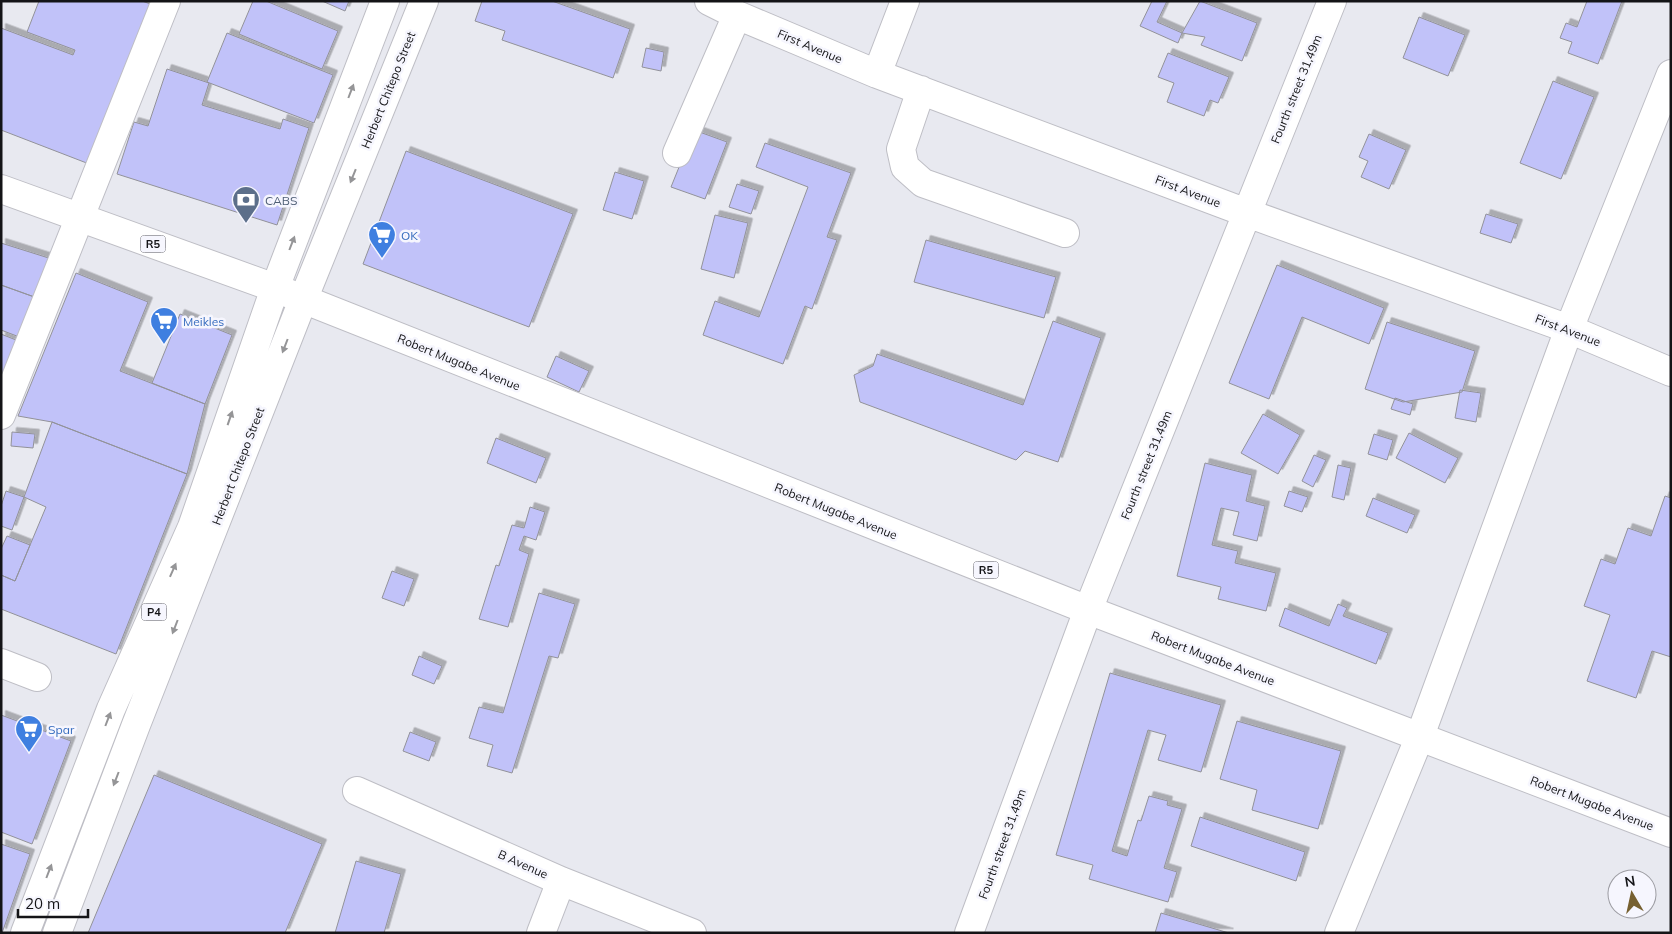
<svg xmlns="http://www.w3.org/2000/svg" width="1672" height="934" viewBox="0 0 1672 934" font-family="Mulish,sans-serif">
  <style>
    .building { fill: #c1c2f9; stroke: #929299; filter: url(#shadow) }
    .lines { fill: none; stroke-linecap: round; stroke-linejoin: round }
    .minor-casing { stroke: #bebec5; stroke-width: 30 }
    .major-casing { stroke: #bebec5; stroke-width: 30 }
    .highway-casing { stroke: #bebec5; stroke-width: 30 }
    .minor { stroke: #fff; stroke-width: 28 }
    .major { stroke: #fff; stroke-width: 28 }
    .highway { stroke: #fff; stroke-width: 28 }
    .oneway { fill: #959597 }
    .labels { text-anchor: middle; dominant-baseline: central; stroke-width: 5; stroke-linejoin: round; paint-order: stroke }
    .shield { fill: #f6f6fe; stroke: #58585c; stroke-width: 1 }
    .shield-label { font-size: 11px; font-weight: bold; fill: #141417 }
    .street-label { font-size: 12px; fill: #141417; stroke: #f6f6fe }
    .service-label { font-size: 12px; fill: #4e5e75; stroke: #f6f6fe; text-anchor: start }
    .shop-label { font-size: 12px; fill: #366cbe; stroke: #f6f6fe; text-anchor: start }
  </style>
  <defs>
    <filter id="shadow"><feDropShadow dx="4.5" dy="-4.5" stdDeviation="0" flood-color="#0004"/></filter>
  </defs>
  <rect width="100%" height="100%" fill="#e8e9f0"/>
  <path class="building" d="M39 1H142L156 6 97 167 1 130V28L73 55 75 50 27 32Z
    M253 1H266L338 31 322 69 239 34Z
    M322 1H349L345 11Z
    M482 1H552L630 29 613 78 502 40 505 31 475 21Z
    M1152 1H1167L1157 22 1182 33 1178 43 1140 26Z
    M1200 1 1257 23 1242 61 1201 45 1205 37 1182 33Z
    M1587 1H1622L1598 64 1568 53 1572 42 1560 38 1566 23 1577 27Z
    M1419 17 1465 35 1448 76 1403 58Z
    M227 33 333 75 314 123 207 82Z
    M646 48 664 52 661 71 642 67Z
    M1168 53 1229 77 1218 103 1210 100 1204 116 1167 102 1174 83 1158 77Z
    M167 69 209 83 202 105 280 129 283 119 309 128 277 225 117 174 134 122 148 126Z
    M1553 81 1594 97 1561 179 1520 163Z
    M694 130 727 142 705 199 671 187Z
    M1369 134 1406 150 1389 189 1361 177 1368 161 1359 157Z
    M765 143 851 173 827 237 837 240 812 309 805 306 783 364 703 335 715 301 759 317 808 187 756 167Z
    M406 151 573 214 529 327 363 264Z
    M615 172 644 181 632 219 603 210Z
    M737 184 759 191 751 214 729 207Z
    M1486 214 1518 224 1511 243 1480 233Z
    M715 215 748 223 734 278 701 269Z
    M926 240 1056 277 1044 318 914 282Z
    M1 243 55 260 40 299 1 285Z
    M1277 265 1384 308 1369 344 1302 317 1269 399 1229 383Z
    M76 273 148 302 120 371 205 404 187 474 52 422 18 416Z
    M1 285 40 299 22 338 1 330Z
    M180 314 232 335 205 404 152 383Z
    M1053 321 1101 338 1058 462 1025 451 1016 460 860 402 854 375 873 366 877 354 1023 405Z
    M1387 322 1475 351 1462 392 1403 402 1365 389Z
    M1 334 26 344 1 408Z
    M556 356 589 371 579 392 547 377Z
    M1460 390 1481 393 1476 422 1455 418Z
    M1395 398 1413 404 1410 415 1391 409Z
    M1263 414 1300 435 1278 474 1241 453Z
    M52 422 187 474 116 654 1 609V575L15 581 46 507 24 497Z
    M12 432 35 434 33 448 11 446Z
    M1409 433 1458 458 1445 483 1396 458Z
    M1374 434 1393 440 1387 460 1368 454Z
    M496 438 546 458 536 483 487 463Z
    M1314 455 1326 460 1313 487 1302 481Z
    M1205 463 1252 475 1246 501 1265 506 1257 541 1233 535 1239 512 1221 508 1212 545 1238 551 1235 563 1276 573 1266 611 1218 599 1221 587 1177 576Z
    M1338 465 1351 468 1344 500 1332 497Z
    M6 491 24 497 12 530 1 526V506Z
    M1289 491 1308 497 1302 512 1284 506Z
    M1665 496 1671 498V657L1652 651 1636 698 1587 681 1610 615 1584 606 1601 559 1615 564 1628 528 1651 536Z
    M1373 498 1415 515 1407 533 1366 516Z
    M530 507 545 512 536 540 524 536 519 550 529 554 508 627 479 619 496 565 499 566 512 525 524 528Z
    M7 536 30 545 15 581 1 575V549Z
    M392 571 414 579 404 606 382 598Z
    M539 593 575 604 558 658 549 656 512 773 487 766 493 745 469 738 479 707 503 713Z
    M1338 604 1347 608 1343 616 1388 633 1376 664 1279 626 1285 608 1329 626Z
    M419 656 442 666 434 684 412 675Z
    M1110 673 1221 705 1201 772 1158 760 1166 735 1148 730 1112 851 1127 856 1138 820 1141 821 1149 796 1168 801 1167 805 1182 809 1164 868 1177 872 1168 902 1089 879 1093 865 1056 855Z
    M1 715 71 741 32 844 1 832Z
    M1237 721 1341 751 1318 829 1252 810 1257 790 1220 779Z
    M410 732 436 742 429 761 403 751Z
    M154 775 322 844 285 933H88Z
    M1200 817 1305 852 1296 881 1191 846Z
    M1 844 30 854 2 933H1Z
    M356 861 401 874 384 933H335Z
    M1161 913 1229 933H1155Z"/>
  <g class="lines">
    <defs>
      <path id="minor" d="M709 1 737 15 877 74 1247 213 1569 329 1671 372
        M877 74 905 1
        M921 90 901 149 905 167 923 183 1065 233
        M677 153 737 15
        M1 415 166 1
        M1 663 37 677
        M357 791 561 881 692 933
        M541 933 561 881
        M969 933 1088 610 1332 1
        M1339 933 1420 736 1569 329 1671 74"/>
      <path id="major" d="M275 288 385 1
        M303 300 424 1"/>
      <path id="highway" d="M1 189 275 288 1088 610 1671 833
        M25 933 111 709 192 527 275 288
        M57 933 136 725 303 300"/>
    </defs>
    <use href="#minor" class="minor-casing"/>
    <use href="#major" class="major-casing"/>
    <use href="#highway" class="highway-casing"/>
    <use href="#minor" class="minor"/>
    <use href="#major" class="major"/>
    <use href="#highway" class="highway"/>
  </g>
  <defs><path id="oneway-solid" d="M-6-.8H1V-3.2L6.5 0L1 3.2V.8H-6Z" transform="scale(1.25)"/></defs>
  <g class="oneway">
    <use href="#oneway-solid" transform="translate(351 91) rotate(-69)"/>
    <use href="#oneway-solid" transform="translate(353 176) rotate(112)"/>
    <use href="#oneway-solid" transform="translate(292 243) rotate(-69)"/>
    <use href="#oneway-solid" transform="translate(285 346) rotate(111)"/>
    <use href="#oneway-solid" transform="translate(230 418) rotate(-71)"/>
    <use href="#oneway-solid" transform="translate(173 570) rotate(-66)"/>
    <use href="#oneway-solid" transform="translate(175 627) rotate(111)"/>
    <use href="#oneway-solid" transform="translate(108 719) rotate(-69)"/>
    <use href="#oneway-solid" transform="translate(116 779) rotate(111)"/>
    <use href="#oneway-solid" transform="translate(49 871) rotate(-69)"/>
  </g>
  <defs>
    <symbol id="bank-pin" viewBox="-11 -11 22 30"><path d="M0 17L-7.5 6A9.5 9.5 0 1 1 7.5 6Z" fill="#5c6f8a" stroke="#f6f6fe"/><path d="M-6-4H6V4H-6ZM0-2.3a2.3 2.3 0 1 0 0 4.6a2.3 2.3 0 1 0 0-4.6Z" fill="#fff"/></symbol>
    <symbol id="supermarket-pin" viewBox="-11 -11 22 30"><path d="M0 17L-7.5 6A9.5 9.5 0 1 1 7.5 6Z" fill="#3f7fe0" stroke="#f6f6fe"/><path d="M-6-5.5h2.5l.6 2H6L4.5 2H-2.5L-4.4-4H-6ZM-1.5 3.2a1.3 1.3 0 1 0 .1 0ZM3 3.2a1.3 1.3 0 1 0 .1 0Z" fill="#fff"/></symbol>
  </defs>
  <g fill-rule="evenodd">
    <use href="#bank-pin" x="230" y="184" width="32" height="43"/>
    <use href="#supermarket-pin" x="366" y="219" width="32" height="43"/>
    <use href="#supermarket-pin" x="148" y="305" width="32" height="43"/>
    <use href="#supermarket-pin" x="13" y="713" width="32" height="43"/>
  </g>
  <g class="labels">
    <g class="shield">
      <rect x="140.5" y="235.5" width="25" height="17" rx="4"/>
      <rect x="973.5" y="561.5" width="25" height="17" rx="4"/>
      <rect x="141.5" y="603.5" width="25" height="17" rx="4"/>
    </g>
    <g class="shield-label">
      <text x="153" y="244">R5</text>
      <text x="986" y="570">R5</text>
      <text x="154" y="612">P4</text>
    </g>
    <g class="street-label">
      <text transform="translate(810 46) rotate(23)">First Avenue</text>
      <text transform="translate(1296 89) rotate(-68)">Fourth street 31,49m</text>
      <text transform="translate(388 90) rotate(-68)">Herbert Chitepo Street</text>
      <text transform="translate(1188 191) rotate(21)">First Avenue</text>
      <text transform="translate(1568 330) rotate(21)">First Avenue</text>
      <text transform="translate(459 362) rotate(22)">Robert Mugabe Avenue</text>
      <text transform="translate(1146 465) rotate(-68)">Fourth street 31,49m</text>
      <text transform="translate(238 466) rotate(-69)">Herbert Chitepo Street</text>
      <text transform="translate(836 511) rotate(22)">Robert Mugabe Avenue</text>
      <text transform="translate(1213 658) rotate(21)">Robert Mugabe Avenue</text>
      <text transform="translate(1592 803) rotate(21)">Robert Mugabe Avenue</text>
      <text transform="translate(1002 844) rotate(-70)">Fourth street 31,49m</text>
      <text transform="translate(523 864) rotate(24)">B Avenue</text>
    </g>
    <g class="service-label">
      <text x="265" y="200">CABS</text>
    </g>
    <g class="shop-label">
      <text x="401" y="235">OK</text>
      <text x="183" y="321">Meikles</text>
      <text x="48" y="729">Spar</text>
    </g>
  </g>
  <rect width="1672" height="934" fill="none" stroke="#141417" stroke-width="5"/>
  <g transform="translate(1632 894) rotate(351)"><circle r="24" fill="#f6f6fe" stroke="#9c9ca2"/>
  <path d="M0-4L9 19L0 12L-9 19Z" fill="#766030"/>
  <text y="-8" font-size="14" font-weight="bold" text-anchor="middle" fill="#141417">N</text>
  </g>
  <path d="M18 909v8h70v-8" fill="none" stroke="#141417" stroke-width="2.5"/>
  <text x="25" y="909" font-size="15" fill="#141417" stroke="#f6f6fe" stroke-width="4" paint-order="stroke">20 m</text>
</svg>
